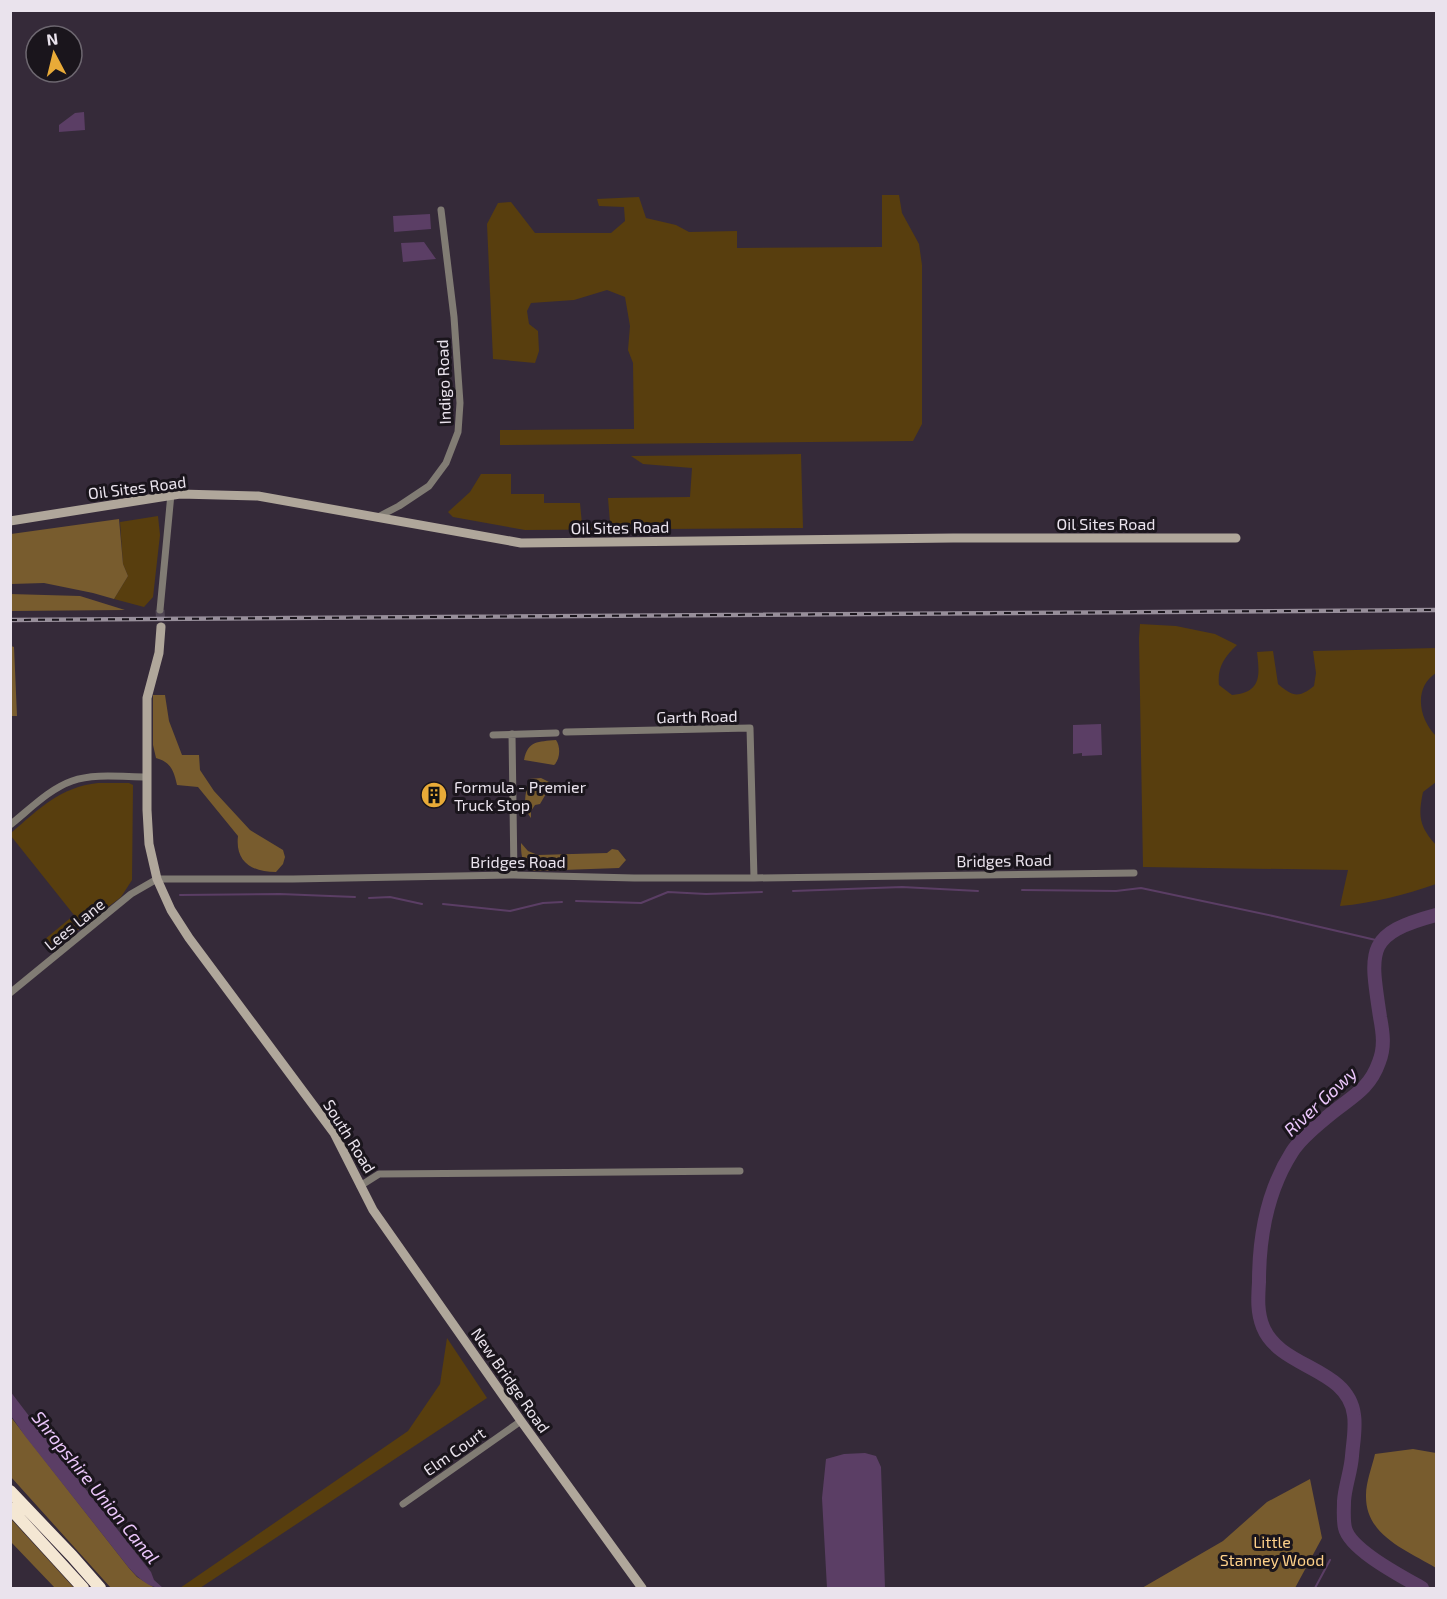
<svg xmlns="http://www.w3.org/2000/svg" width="1447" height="1599" viewBox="0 0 1447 1599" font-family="'Exo 2',sans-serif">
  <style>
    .green { fill: #583e0e }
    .forest { fill: #785c2e }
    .water { fill: #5b3e65 }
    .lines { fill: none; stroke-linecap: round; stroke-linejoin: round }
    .stream { stroke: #5b3e65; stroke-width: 2 }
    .river { stroke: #5b3e65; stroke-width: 14 }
    .secondary-tunnel { stroke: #504654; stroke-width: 9; stroke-dasharray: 9 4.5; stroke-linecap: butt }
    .street { stroke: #817c74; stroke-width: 7 }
    .secondary { stroke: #b0a79b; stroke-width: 9 }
    .highway { stroke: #f4e7d3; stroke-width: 12 }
    .rail-casing { stroke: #978e9a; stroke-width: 4.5 }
    .rail { stroke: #1a151c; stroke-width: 2; stroke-dasharray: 7; stroke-linecap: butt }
    .labels { text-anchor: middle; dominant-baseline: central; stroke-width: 6; stroke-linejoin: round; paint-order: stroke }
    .street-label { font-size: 16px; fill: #eae3ed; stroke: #1a151c }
    .poi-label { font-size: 16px; fill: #eae3ed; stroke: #1a151c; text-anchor: start }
    .park-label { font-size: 16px; fill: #fdd089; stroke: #1a151c }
    .water-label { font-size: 18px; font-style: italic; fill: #ecc7fc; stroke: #1a151c }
  </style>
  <rect width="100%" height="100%" fill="#352a39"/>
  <path class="green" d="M882 195H899L902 213 919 244 922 265V424L913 441 500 445V430L634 429 633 363 628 350 630 326 625 297 607 290 574 300 531 303 527 311 529 324 538 331 539 351 535 363 493 359 487 224 498 203 511 202 535 233H611L625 221 624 207 599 206 597 199 639 197 646 218 676 225 689 232 737 231V248L882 247Z
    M801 454 803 528 525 530 453 517 448 512 470 492 481 474H511V494H544V503H580L582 524 610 523 608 498 690 497 692 468 643 464 631 456Z
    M158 516 160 535 153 597 144 607 114 599 128 576 123 564 120 522Z
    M1140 624 1176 626 1215 634 1237 645C1224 657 1217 668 1219 685L1232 695C1261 692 1260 677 1257 652L1273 651 1278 684C1293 697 1299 698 1314 686L1316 673 1313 651 1436 648V673C1413 688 1419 719 1436 736V782L1423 792C1418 816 1419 826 1436 845V884C1404 895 1374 903 1340 906L1348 870 1143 867 1139 638Z
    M98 783H129L133 785 132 880 121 897 52 950 44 940 74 915 11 836V833C39 809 60 787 98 783Z
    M447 1338 487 1398 200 1588H180L408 1431 440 1384Z"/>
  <path class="forest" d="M119 519 123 564 128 576 114 599 93 593 44 583 11 584V534Z
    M10 594 80 596 125 610 11 611Z
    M11 646 14 647 17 716H11Z
    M153 695H165L169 721 182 755H199L200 770 214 791 250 830 283 850 285 857 283 864 276 872C252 872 235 862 238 836L198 787 177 785C174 771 171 762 156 758L153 745Z
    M556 740C561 747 560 760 554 765L524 760C528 740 538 742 556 740Z
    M541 778 549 782 550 787 540 804 535 805 531 811V818C521 805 526 793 529 779Z
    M521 843 528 851 538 855 607 853 612 849 618 850 626 860 619 868 535 871C522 867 521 856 521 843Z
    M10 1416 129 1568 137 1577 155 1588H111L11 1477Z
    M1413 1449 1436 1453V1568C1407 1550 1365 1536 1366 1495 1366 1482 1372 1467 1375 1454Z
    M1310 1479 1322 1538 1295 1588H1142L1223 1541 1267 1502Z
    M11 1519 74 1588H55L11 1542Z"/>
  <path class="water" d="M84 112 85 130 59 132V125L75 113Z
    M430 214 431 229 394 232 393 216Z
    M424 242 436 259 403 262 401 243Z
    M1101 724 1102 755 1082 756V753L1073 754V725Z
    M10 1391 58 1454 151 1572 154 1580 163 1588C150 1589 138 1578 129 1568L25 1436 11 1416Z
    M865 1453 876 1456 881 1467 885 1588H827L822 1498 826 1459 844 1454Z"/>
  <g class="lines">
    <path class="stream" d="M1022 890 1116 891 1141 888 1273 916 1380 941
      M793 891 902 887 978 891
      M180 895 280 894 355 897
      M369 898 390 897 422 904
      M576 901 641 903 668 892 706 894 762 892
      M443 904 510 911 543 903 562 902
      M1315 1588 1330 1560"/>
    <path class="river" d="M1422 1588C1403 1577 1350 1550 1345 1528 1343 1520 1344 1509 1344 1501 1345 1486 1351 1471 1352 1456 1353 1443 1356 1428 1354 1415 1348 1367 1280 1369 1263 1327 1257 1312 1258 1298 1259 1282 1259 1237 1267 1191 1292 1152 1300 1139 1316 1126 1327 1117 1349 1098 1369 1091 1379 1062 1385 1047 1383 1033 1380 1017 1370 950 1365 934 1436 915"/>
    <path class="secondary-tunnel" d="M160 610 161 627"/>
    <path class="street" d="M378 517 399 506 429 486 446 463 458 432 460 403 454 317 441 210
      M160 610 171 494
      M566 732 750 728 754 878
      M512 734 514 875
      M493 735 556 733
      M10 825C29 810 49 789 72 781 94 773 123 777 147 777
      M10 993 131 894 157 879H293L514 875 634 878H754L1134 873
      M360 1186 379 1174 740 1171
      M403 1504 521 1421"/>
    <path class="secondary" d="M10 521 180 494 258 496 521 543 953 538H1236
      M161 627 159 653 147 698V810L149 844 157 879 171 910 189 938 334 1133 373 1210 521 1421 642 1588"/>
    <path class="highway" d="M10 1491 72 1556 100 1588
      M10 1508 83 1588"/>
    <defs>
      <path id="rail" d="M10 620 1436 610"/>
    </defs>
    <use href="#rail" class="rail-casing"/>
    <use href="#rail" class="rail"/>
  </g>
  <defs>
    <symbol id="building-disc" viewBox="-11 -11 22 22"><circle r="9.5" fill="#e9ab38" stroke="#1a151c"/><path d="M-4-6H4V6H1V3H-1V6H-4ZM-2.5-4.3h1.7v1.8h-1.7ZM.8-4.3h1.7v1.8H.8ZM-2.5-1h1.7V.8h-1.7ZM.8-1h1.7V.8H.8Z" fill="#111"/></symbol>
  </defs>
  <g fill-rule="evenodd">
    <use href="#building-disc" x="419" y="780" width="30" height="30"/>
  </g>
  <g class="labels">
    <g class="street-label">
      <text transform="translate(443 382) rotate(-92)">Indigo Road</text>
      <text transform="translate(137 487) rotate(-7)">Oil Sites Road</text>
      <text x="1106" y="523">Oil Sites Road</text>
      <text transform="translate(620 527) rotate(-1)">Oil Sites Road</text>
      <text transform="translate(697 716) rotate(-1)">Garth Road</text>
      <text transform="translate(1004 860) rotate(-1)">Bridges Road</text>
      <text x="518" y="861">Bridges Road</text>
      <text transform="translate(74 924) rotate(-39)">Lees Lane</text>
      <text transform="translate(350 1136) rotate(58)">South Road</text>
      <text transform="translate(511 1380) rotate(55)">New Bridge Road</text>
      <text transform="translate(454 1451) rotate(-35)">Elm Court</text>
    </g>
    <g class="poi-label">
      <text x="454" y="786">Formula - Premier<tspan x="454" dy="18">Truck Stop</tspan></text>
    </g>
    <g class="park-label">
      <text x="1272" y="1541">Little<tspan x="1272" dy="18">Stanney Wood</tspan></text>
    </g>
    <g class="water-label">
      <text transform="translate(1320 1101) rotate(-43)">River Gowy</text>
      <text transform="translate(96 1487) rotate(51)">Shropshire Union Canal</text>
    </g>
  </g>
  <rect width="1447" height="1599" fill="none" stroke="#eae3ed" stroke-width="24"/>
  <g transform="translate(54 54) rotate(353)"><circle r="28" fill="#1a151c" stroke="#6d6770" stroke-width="1.5"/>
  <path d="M0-4.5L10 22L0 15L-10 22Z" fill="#e9ab38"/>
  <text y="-9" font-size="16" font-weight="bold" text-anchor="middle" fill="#eae3ed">N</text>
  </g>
</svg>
